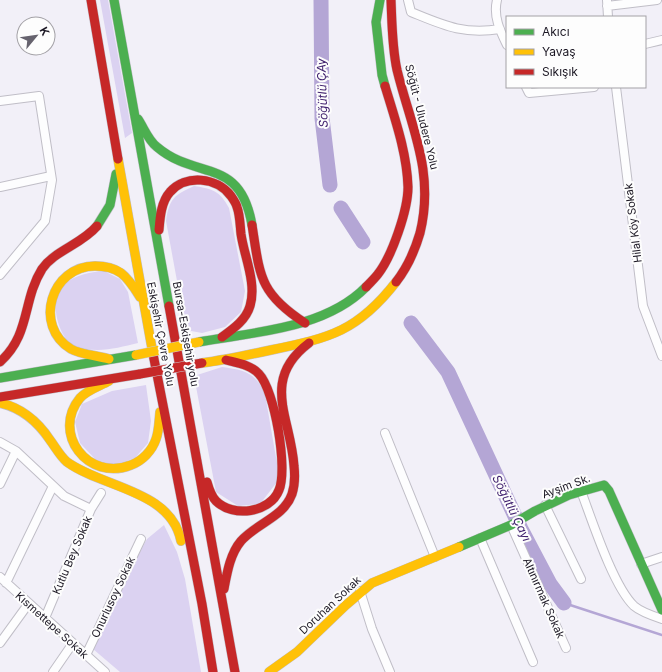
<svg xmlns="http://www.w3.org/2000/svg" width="662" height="672" viewBox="0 0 662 672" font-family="Inter,sans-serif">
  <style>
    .green { fill: #dbd2f1 }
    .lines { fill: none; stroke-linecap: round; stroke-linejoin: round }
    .stream { stroke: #b4a6d5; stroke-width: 2.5 }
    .river { stroke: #b4a6d5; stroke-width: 15 }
    .street-casing { stroke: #c0bec7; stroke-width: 10 }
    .fast-casing { stroke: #c0bec7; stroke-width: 10 }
    .slow-casing { stroke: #c0bec7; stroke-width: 10 }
    .jam-casing { stroke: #c0bec7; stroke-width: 10 }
    .street { stroke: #fdfdfe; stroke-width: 8 }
    .fast { stroke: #4caf50; stroke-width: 9 }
    .slow { stroke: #ffc107; stroke-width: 9 }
    .jam { stroke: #c62828; stroke-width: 9 }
    .slow-bridge-casing { stroke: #cdcbd1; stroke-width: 10; stroke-linecap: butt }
    .jam-bridge-casing { stroke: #cdcbd1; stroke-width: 10; stroke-linecap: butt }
    .slow-bridge { stroke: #ffc107; stroke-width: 9 }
    .jam-bridge { stroke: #c62828; stroke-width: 9 }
    .labels { text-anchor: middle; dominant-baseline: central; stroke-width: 4; stroke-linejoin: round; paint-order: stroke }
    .street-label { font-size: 11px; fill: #1b1723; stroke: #fdfdfd }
    .water-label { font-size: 12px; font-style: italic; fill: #40216e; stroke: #fdfdfd }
  </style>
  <rect width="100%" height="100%" fill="#f2f0f8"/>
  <path class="green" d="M100 0H108L132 133 125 138Z
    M194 186C213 189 220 191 229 208L245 291 241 312 225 327 202 333 186 330 166 221C169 199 174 195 194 186Z
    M104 271 120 279 128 292 138 343C117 348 97 354 75 346 57 338 48 297 64 284 76 275 89 272 104 271Z
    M222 367C244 370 255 372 265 394L278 469 277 482 260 504 238 506 216 492 194 376Z
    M146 385 151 421 148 443 135 458 115 465 96 460 80 443 75 422 82 404 112 391Z
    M164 525 177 552 185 579 201 672H120L93 649 131 567 147 539Z"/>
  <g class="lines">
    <path class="stream" d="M564 603 662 635"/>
    <path class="river" d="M321 0 322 118 330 185
      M341 208 363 242
      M411 323 448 372 521 529 550 584 564 603"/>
    <defs>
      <path id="street" d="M408 0 411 12C443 25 463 35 500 29
        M497 0C493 16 500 31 507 45
        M607 0 608 17
        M607 6 657 0
        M645 44 662 40
        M526 87 529 93 594 87
        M616 87 643 306 662 356
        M0 101 39 96 52 180 45 221 0 275
        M0 187 51 176
        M385 433 435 557
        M0 442 16 451 64 496 91 509
        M0 484 16 451
        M581 491C592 520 613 586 634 606 641 612 653 616 662 619
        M545 505 581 579
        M511 525 566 648
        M480 538 533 662
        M641 564 662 557
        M0 577 105 672
        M6 583 53 486
        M360 591 372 629 390 672
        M45 618 91 509 101 493
        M0 643 29 603
        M86 655 141 539
        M53 672 73 643"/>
      <path id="fast" d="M114 0 169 306
        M380 0 376 22 382 75 385 86
        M138 119C144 128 148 140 157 147 197 181 240 156 252 225
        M97 226 110 205 116 174
        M199 342C253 332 325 329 366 287
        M0 378 136 355
        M459 547 511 525 535 511 569 495 604 485 609 491 662 610"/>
      <path id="slow" d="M118 159 153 354
        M109 359C99 356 79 354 71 349 33 326 51 266 95 266 104 266 114 268 121 273 129 279 135 289 140 297
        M202 363C225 360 248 355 271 350 330 338 358 331 396 282
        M109 381C100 386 87 390 80 398 51 433 88 482 131 465 142 461 152 451 156 439 159 431 159 421 160 412
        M0 403C22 408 38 422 50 440 56 448 60 456 67 462 103 488 171 490 181 541
        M269 672 297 652 346 605 372 583 459 547"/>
      <path id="jam" d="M91 0 118 159
        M391 0C392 23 392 47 397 70 411 127 435 172 420 233 415 250 407 268 396 282
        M252 225C260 276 259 293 305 323
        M159 230C160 218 161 202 170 192 185 174 217 177 231 196 233 199 236 203 237 207 240 215 240 225 241 234 244 256 257 283 250 306 246 320 233 329 222 337
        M366 287C370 283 375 278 378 274 392 256 408 210 408 187 407 153 395 119 385 86
        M169 306 235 672
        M153 354 202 604 213 672
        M0 362C31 334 22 301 42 269 54 251 82 244 97 226
        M0 397 140 374
        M207 482C209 489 211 496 216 501 233 518 270 513 279 490 288 469 275 391 259 374 251 365 238 363 226 360
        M224 589C227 573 230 554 241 541 257 523 284 517 292 494 295 485 295 475 294 466 291 418 260 380 309 343"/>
    </defs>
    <use href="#street" class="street-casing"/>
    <use href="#fast" class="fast-casing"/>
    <use href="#slow" class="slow-casing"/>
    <use href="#jam" class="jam-casing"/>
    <use href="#street" class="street"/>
    <use href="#fast" class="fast"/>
    <use href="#slow" class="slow"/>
    <use href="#jam" class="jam"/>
    <defs>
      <path id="slow-bridge" d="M136 355 199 342"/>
      <path id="jam-bridge" d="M140 374 202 363"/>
    </defs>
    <use href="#slow-bridge" class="slow-bridge-casing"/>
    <use href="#jam-bridge" class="jam-bridge-casing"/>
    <use href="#slow-bridge" class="slow-bridge"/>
    <use href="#jam-bridge" class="jam-bridge"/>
  </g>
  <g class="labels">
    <g class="street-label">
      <text transform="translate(422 117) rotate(76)">Söğüt - Uludere Yolu</text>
      <text transform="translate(633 223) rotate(-97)">Hilal Köy Sokak</text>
      <text transform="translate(161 334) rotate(79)">Eskişehir Çevre Yolu</text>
      <text transform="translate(186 334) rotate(80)">Bursa-Eskişehir yolu</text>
      <text transform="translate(566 486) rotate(-20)">Ayşim Sk.</text>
      <text transform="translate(72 555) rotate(-67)">Kutlu Bey Sokak</text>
      <text transform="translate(113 597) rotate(-65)">Onurlusoy Sokak</text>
      <text transform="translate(544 598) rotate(66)">Altınırmak Sokak</text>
      <text transform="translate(330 605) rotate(-43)">Doruhan Sokak</text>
      <text transform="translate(52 625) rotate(42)">Kısmettepe Sokak</text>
    </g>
    <g class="water-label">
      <text transform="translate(322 93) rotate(-92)">Söğütlü ÇAy</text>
      <text transform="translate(512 508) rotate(64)">Söğütlü Çayı</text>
    </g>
  </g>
  <rect x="506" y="16" width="140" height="72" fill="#fdfdfd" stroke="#a3a1a6"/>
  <rect x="514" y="29" width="20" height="6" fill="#4caf50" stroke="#a3a1a6"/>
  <text x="542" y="36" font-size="12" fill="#1b1723">Akıcı</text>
  <rect x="514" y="49" width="20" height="6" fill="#ffc107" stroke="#a3a1a6"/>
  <text x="542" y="56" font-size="12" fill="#1b1723">Yavaş</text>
  <rect x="514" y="69" width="20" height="6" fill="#c62828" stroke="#a3a1a6"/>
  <text x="542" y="76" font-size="12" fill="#1b1723">Sıkışık</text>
  <g transform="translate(36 36) rotate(61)"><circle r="19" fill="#fdfdfd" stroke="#a3a1a6"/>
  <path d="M0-3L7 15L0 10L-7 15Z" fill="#66636e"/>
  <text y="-6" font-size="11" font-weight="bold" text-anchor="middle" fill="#1b1723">K</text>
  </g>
</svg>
